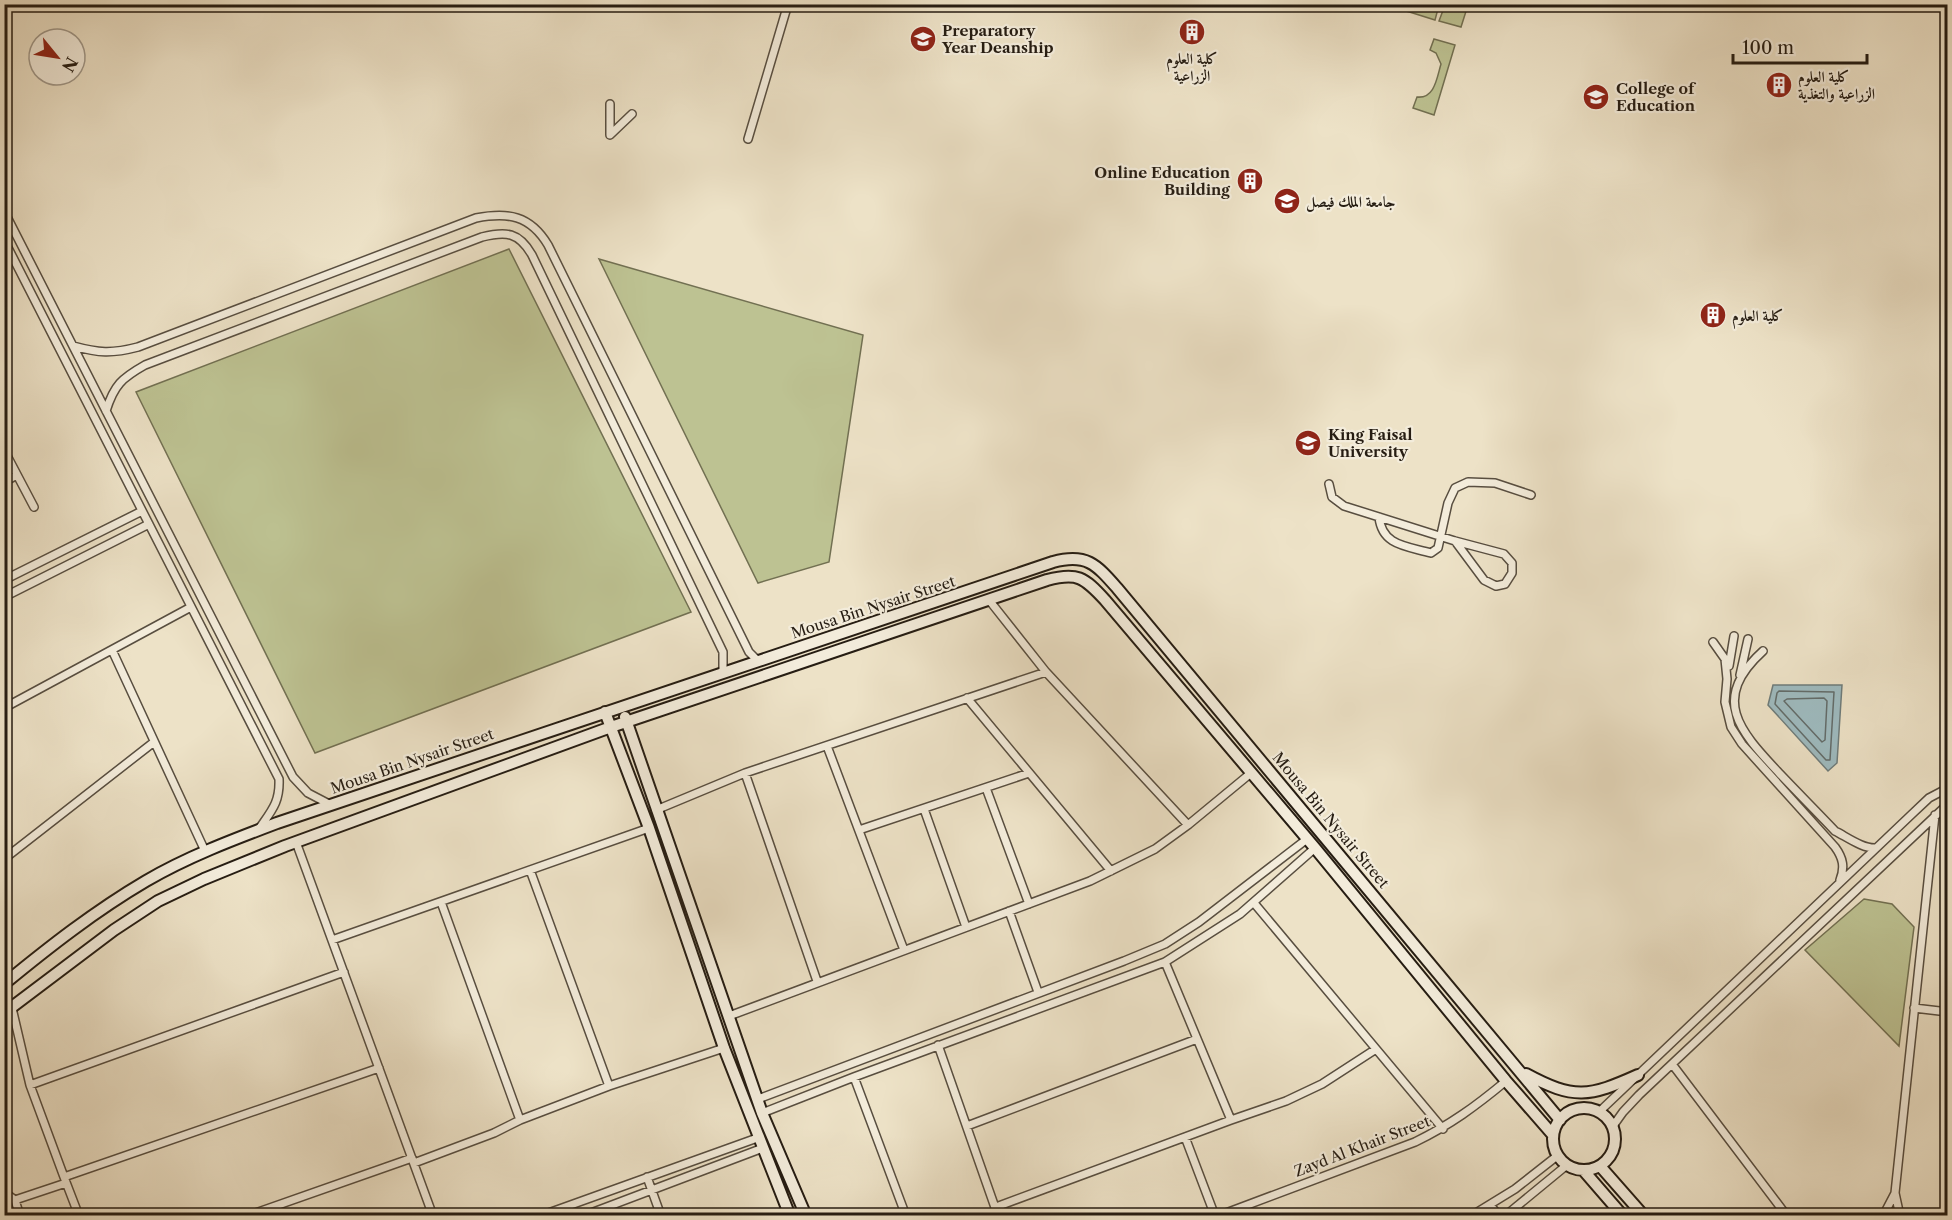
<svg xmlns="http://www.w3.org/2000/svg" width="1952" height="1220" viewBox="0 0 1952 1220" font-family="'Libre Caslon Text',Amiri,serif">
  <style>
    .green { fill: #bdc292; stroke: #727052; stroke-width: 1.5 }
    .water { fill: #9ebbc0; stroke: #6e7c7b; stroke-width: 1.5 }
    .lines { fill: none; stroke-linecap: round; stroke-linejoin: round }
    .shore { stroke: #626c6a; stroke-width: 1.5 }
    .street-casing { stroke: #584e40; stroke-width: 10 }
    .secondary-casing { stroke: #261d13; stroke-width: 14 }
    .street { stroke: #f3ecdb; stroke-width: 7 }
    .secondary { stroke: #f3ecdb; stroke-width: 10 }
    .labels { text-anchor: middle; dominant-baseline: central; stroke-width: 4.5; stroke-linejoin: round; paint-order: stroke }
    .poi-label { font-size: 15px; font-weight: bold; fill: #261d13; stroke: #f3ecdb; text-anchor: start }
    .street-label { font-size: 15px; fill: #261d13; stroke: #f3ecdb }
  </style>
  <rect width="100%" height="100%" fill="#ede2c7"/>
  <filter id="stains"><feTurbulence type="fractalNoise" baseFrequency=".00333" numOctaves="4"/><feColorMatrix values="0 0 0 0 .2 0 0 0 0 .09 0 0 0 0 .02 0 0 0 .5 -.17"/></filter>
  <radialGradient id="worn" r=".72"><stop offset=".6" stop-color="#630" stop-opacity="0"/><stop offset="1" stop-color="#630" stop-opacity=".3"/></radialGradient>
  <path class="green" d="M1405 4H1439V5L1435 20 1403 10Z
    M1445 5H1468L1461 27 1439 21Z
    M1434 39 1455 45 1434 115 1413 108 1417 97C1435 99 1437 77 1441 64L1436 53 1430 50Z
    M509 249 691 612 315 753 136 392Z
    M599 259 863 335 829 562 758 583Z
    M1864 899 1892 904 1914 927 1899 1046 1805 950Z"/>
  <path class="water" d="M1773 685H1842L1837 763 1828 771 1768 705Z"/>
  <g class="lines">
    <path class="shore" d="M1779 691 1834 692 1830 760H1826L1775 704 1777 693Z
      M1824 698 1827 701 1825 740 1822 742 1784 701 1787 699Z"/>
    <defs>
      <path id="street" d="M610 104V135L632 114
        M748 139 788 4
        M4 211 293 777 308 793 331 805
        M4 240 279 779C280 802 272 810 259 829
        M73 346C99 353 111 354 138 347L476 218C508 212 530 215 548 245L749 652 758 661
        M106 411C114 385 122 378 145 365L482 237C506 231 519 232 532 255L723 652V673
        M4 450 34 507
        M4 482 17 475
        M1329 484 1332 497 1344 506 1455 541 1504 554 1512 563V573L1505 584 1496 586 1484 580 1455 541
        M1379 517C1382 546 1407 546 1431 553L1438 548 1448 503 1455 488 1468 482 1495 483 1531 495
        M4 580 142 511
        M4 597 149 524
        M989 600 1046 672 1188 825
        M1713 642 1725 659 1727 679 1725 702 1731 727 1742 744 1835 847C1843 858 1845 867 1840 880
        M112 650 205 851
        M1763 651C1709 700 1741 732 1780 774 1798 793 1817 812 1835 831 1847 837 1863 849 1876 848
        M1729 666 1734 636
        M1740 675 1748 639
        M967 698 1111 871
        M4 708 191 607
        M827 746 904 950
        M745 773 817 981
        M986 788 1029 904
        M924 809 966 927
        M656 810 745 773 1046 672
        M859 830 1029 773
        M296 842 433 1216
        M4 859 154 742
        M530 870 609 1086
        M441 902 520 1120 609 1086 724 1048
        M1254 903 1443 1129
        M1009 911 1038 992
        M332 940 649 828
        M1165 962 1231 1120
        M12 1008 30 1085 64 1177
        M1914 1008 1948 1012
        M729 1016 1090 881 1155 849 1188 825 1251 773
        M938 1045 998 1216
        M1672 1064 1787 1216
        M854 1077 906 1216
        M30 1085 344 972
        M758 1099 1124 961 1165 944 1199 922 1307 839
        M1600 1111 1911 815 1929 798 1948 788
        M762 1113 854 1077 1165 962 1240 914 1315 848
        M967 1126 1197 1039
        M1613 1126 1623 1112 1639 1095 1948 804
        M1185 1137 1215 1216
        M414 1163 494 1133 520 1120
        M647 1177 661 1216
        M4 1192 15 1200
        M1490 1205 1499 1216
        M996 1207 1231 1120 1286 1101 1322 1084 1376 1049
        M20 1216 15 1200 66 1183
        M79 1216 64 1177 379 1068
        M247 1216 412 1158
        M540 1216 760 1137
        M583 1216 763 1148
        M1218 1216 1415 1142C1450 1125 1476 1106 1506 1081
        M1471 1216 1515 1189 1557 1156
        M1505 1216 1567 1165
        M1883 1216 1895 1193
        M1900 1216 1895 1193 1935 815"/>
      <path id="secondary" d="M605 712 649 828 724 1048 790 1216
        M625 717 762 1113 806 1216
        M4 984C49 947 95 911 146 881 187 857 232 840 277 823L1053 562C1086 553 1096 564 1117 588L1560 1120
        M4 1013 114 930 158 901 204 879 285 846 611 727 1047 580C1077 572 1084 577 1105 600L1315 848 1506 1081 1553 1135
        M1526 1074C1574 1100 1589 1097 1638 1075
        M1553 1139a31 31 0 1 1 62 0a31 31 0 1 1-62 0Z
        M1600 1166 1644 1216
        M1584 1171 1623 1216"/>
    </defs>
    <use href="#street" class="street-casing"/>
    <use href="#secondary" class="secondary-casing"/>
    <use href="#street" class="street"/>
    <use href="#secondary" class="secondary"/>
  </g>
  <defs>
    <symbol id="building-disc" viewBox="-11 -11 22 22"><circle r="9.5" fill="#8f2418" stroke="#f3ecdb"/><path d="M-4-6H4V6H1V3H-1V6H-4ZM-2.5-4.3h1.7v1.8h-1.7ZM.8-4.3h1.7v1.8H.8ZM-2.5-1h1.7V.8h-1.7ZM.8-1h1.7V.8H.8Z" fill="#fff"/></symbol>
    <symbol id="university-disc" viewBox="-11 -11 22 22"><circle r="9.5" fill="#8f2418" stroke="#f3ecdb"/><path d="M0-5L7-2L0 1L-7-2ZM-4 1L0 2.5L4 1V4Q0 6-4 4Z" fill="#fff"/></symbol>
    <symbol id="school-disc" viewBox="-11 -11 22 22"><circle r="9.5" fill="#8f2418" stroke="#f3ecdb"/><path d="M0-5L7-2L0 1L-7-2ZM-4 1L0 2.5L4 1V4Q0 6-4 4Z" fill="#fff"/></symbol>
  </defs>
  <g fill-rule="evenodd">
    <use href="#building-disc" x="1177" y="17" width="30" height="30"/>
    <use href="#university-disc" x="908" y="24" width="30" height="30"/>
    <use href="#building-disc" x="1764" y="70" width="30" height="30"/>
    <use href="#university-disc" x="1581" y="82" width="30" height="30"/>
    <use href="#building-disc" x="1235" y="166" width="30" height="30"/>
    <use href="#school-disc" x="1272" y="186" width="30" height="30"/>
    <use href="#building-disc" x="1698" y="300" width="30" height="30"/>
    <use href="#university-disc" x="1293" y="428" width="30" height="30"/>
  </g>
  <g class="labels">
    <g class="poi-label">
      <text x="942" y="30">Preparatory<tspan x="942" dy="17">Year Deanship</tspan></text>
      <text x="1192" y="58" text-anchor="middle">كلية العلوم<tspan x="1192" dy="17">الزراعية</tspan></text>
      <text x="1798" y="76">كلية العلوم<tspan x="1798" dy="17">الزراعية والتغذية</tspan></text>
      <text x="1616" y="88">College of<tspan x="1616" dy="17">Education</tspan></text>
      <text x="1230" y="172" text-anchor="end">Online Education<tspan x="1230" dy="17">Building</tspan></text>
      <text x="1306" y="201">جامعة الملك فيصل</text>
      <text x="1732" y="315">كلية العلوم</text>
      <text x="1328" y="434">King Faisal<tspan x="1328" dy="17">University</tspan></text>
    </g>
    <g class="street-label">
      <text transform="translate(873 607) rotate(-18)">Mousa Bin Nysair Street</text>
      <text transform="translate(412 761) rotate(-19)">Mousa Bin Nysair Street</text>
      <text transform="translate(1331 820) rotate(50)">Mousa Bin Nysair Street</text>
      <text transform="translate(1362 1146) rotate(-21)">Zayd Al Khair Street</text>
    </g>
  </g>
  <rect width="1952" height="1220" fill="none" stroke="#ede2c7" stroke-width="24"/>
  <rect x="6" y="6" width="1940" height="1208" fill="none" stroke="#261d13" stroke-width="3"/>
  <rect x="12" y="12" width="1928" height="1196" fill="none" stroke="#261d13" stroke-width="1.5"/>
  <g transform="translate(57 57) rotate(120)"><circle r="28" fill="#f3ecdb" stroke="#a1998b" stroke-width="1.5"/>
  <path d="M0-4.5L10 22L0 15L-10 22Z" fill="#8f2418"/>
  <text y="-9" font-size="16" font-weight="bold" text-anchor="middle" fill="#261d13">N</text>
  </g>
  <path d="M1733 54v9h134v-9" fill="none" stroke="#261d13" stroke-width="3"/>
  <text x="1742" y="54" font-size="18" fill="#261d13" stroke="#f3ecdb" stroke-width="4.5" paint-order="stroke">100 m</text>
  <rect width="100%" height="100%" filter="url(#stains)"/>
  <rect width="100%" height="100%" fill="url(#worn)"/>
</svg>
